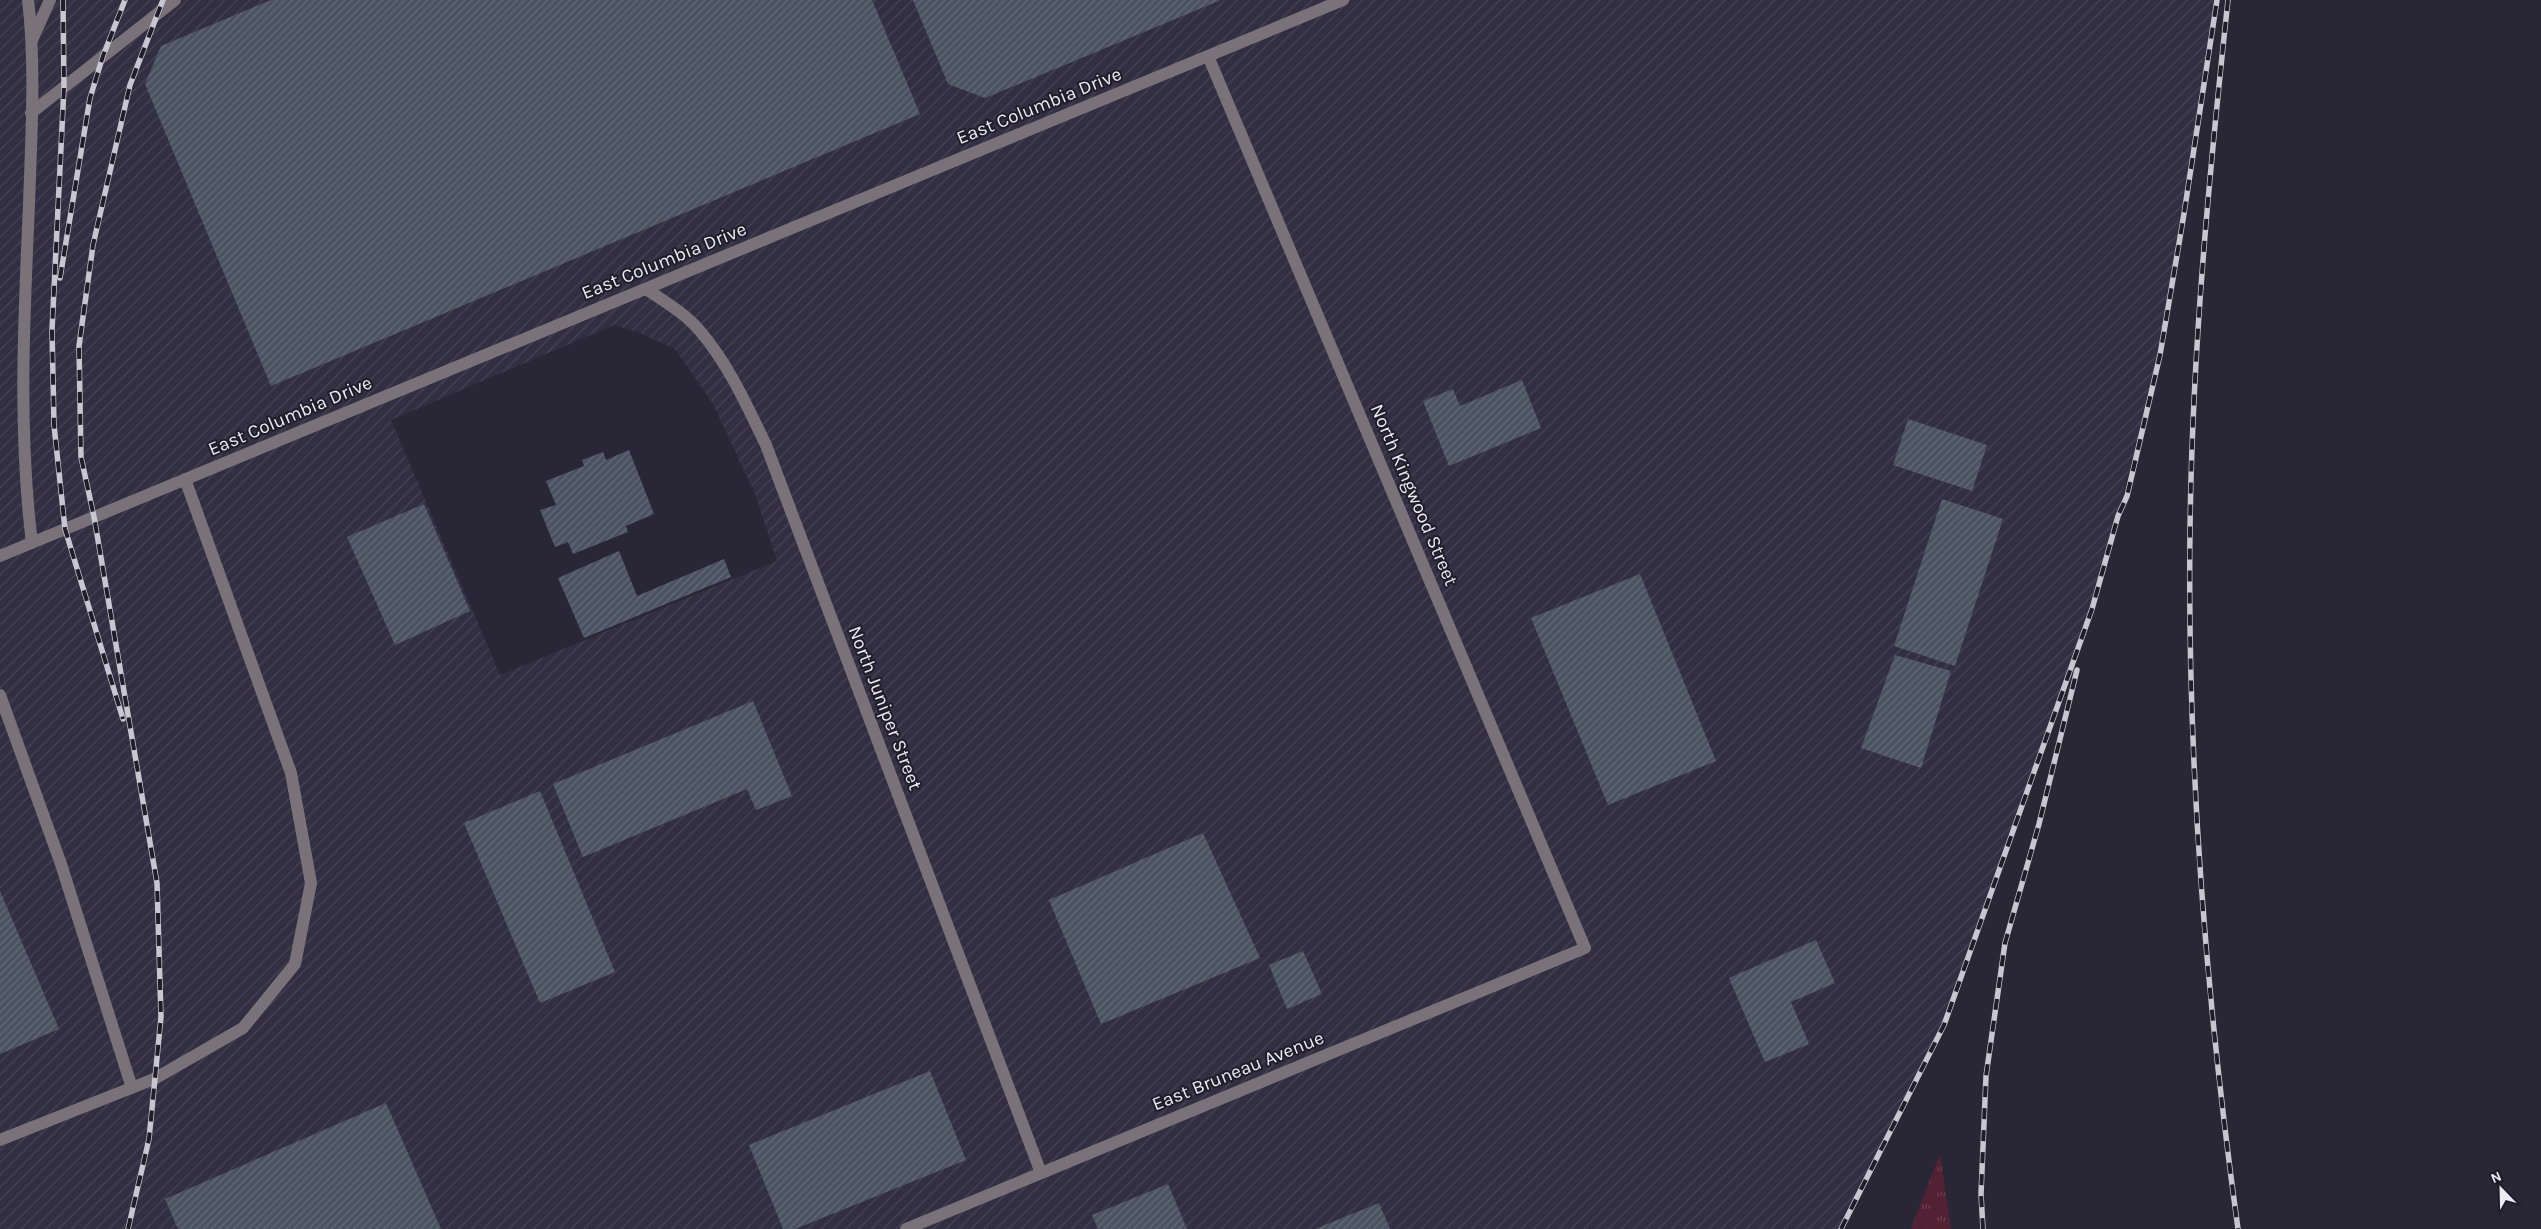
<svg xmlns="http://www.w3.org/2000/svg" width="2541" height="1229" viewBox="0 0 2541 1229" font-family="Karla,sans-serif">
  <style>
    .industrial { fill: url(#industrial-furrows); fill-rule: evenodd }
    .grass { fill: url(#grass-tufts) }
    .building { fill: url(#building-hatch) }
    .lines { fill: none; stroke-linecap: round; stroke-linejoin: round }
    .minor { stroke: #797379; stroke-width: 12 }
    .rail-casing { stroke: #c8c6d0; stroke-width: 5.5 }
    .rail { stroke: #201d2b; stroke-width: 4; stroke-dasharray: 11; stroke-linecap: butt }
    .labels { text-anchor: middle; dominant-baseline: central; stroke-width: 4; stroke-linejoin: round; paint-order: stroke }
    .street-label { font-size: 19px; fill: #eceaf4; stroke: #201d2b }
  </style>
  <defs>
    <pattern id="industrial-furrows" width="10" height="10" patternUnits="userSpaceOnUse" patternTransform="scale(1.25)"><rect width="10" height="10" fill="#332f42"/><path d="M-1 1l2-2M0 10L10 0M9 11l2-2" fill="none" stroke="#474355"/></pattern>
    <pattern id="grass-tufts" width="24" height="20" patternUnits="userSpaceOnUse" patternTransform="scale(1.25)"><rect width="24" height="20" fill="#532134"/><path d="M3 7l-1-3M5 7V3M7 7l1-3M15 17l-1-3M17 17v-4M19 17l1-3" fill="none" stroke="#6c4152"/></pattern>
    <pattern id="building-hatch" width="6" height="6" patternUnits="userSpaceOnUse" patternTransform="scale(1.25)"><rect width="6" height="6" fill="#4b5361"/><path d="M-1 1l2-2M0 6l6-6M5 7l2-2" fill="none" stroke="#656c78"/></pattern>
  </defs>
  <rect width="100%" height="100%" fill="#292735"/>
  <path class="industrial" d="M0 0H2217L2183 220 2160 355 2092 609 1944 1025 1841 1229H0ZM614 325 640 333 675 349 713 404 755 494 777 561 500 675 391 420Z"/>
  <path class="grass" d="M1940 1154 1951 1229H1911Z"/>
  <path class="building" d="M271 0H872L920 114 271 386 145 84 161 46Z
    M913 0H1221L985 98 948 84Z
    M1522 380 1541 428 1449 466 1423 401 1453 389 1460 406Z
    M1908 419 1987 445 1972 491 1893 465Z
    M629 450 654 514 626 526 628 532 573 554 568 542 555 547 540 510 556 505 546 481 584 466 582 460 603 452 606 460Z
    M1942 499 2003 519 1955 666 1894 646Z
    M424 504 470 611 395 645 347 537Z
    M619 551 637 596 724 559 731 577 584 638 558 578Z
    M1640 574 1716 761 1608 805 1531 618Z
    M1895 655 1951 671 1921 768 1861 748Z
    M753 701 792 796 756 810 747 789 583 857 553 784Z
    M540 791 615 972 540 1003 464 823Z
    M1203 833 1260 958 1101 1024 1049 900Z
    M0 891 59 1029 0 1054Z
    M1816 940 1835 983 1791 1002 1809 1044 1765 1062 1729 978Z
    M1303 951 1322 994 1287 1009 1269 965Z
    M930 1071 966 1160 795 1229H783L749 1145Z
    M386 1103 441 1229H178L165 1199Z
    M1168 1184 1187 1229H1098L1092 1215Z
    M1379 1203 1390 1229H1315Z"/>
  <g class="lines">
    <path class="minor" d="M28 0C36 66 31 139 29 205 24 318 18 431 32 543
      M32 40 50 0
      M31 113 175 0
      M646 289C664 301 686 314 700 331 729 365 747 406 766 445L1041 1173
      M0 556 1343 0
      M0 695 61 864 132 1088
      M0 1140 154 1079 243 1028 295 964 311 883 291 773 185 479
      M906 1229 1585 948 1208 56"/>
    <defs>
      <path id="rail" d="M63 0 64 87 52 330 54 425 65 529 123 719
        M2228 0C2209 176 2192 354 2190 531 2187 765 2206 998 2238 1229
        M60 278 90 98 103 56 125 0
        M128 1229 149 1139 161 1017 157 883 94 517 81 457 79 346 93 245 130 85 163 0
        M1841 1229 1944 1025 2092 609 2118 516 2127 496 2160 355 2183 220 2217 0
        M1983 1229 1981 1194 1986 1076 2005 943 2039 824 2077 670"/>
    </defs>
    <use href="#rail" class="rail-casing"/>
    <use href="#rail" class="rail"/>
  </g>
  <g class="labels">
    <g class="street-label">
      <text transform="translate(1039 106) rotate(-22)">East Columbia Drive</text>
      <text transform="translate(664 261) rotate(-22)">East Columbia Drive</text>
      <text transform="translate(290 416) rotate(-23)">East Columbia Drive</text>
      <text transform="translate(1414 495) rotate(67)">North Kingwood Street</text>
      <text transform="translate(885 708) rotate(69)">North Juniper Street</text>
      <text transform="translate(1238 1071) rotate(-22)">East Bruneau Avenue</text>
    </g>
  </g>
  <g transform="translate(2501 1189) rotate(337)" stroke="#201d2b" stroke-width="4" paint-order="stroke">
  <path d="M0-4L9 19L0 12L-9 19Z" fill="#eceaf4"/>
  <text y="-8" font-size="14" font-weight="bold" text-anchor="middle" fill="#eceaf4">N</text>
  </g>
</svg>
